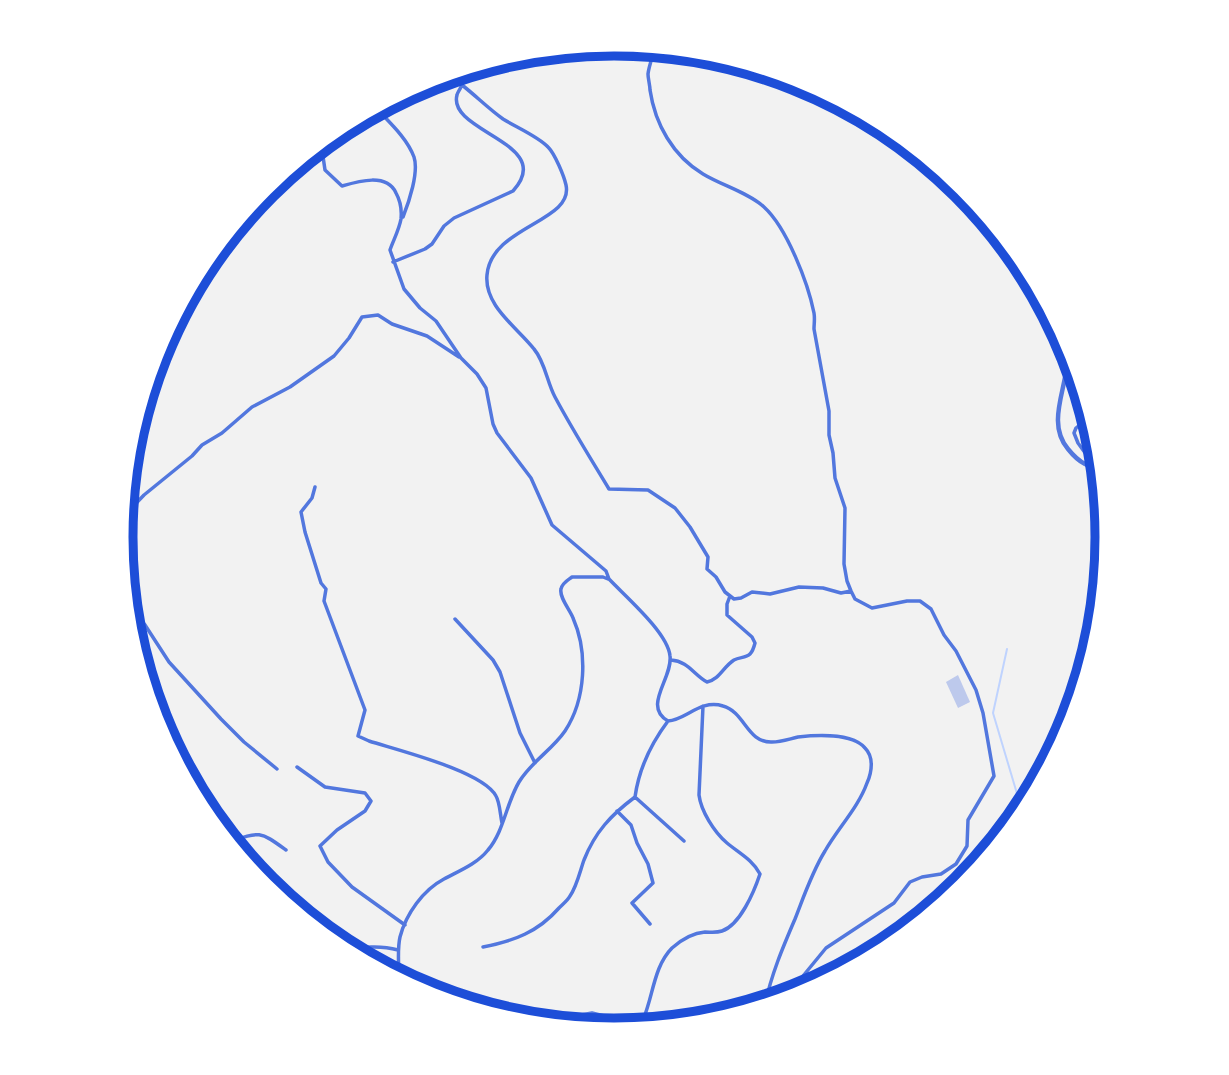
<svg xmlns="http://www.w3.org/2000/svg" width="1229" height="1075" viewBox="0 0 1229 1075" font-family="'PT Sans',sans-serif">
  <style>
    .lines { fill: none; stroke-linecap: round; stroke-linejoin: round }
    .stream { stroke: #bfd3fe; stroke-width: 2 }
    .building { fill: #bdc9ec }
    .minor { stroke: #5277de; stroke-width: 3.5 }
    .tertiary { stroke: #5277de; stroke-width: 4.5 }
    .rim { fill: none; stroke: #1d4ed8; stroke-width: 9 }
  </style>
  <rect width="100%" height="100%" fill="#f2f2f2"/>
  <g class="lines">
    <path class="stream" d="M1007 649 993 713 1018 797 1029 805"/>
  </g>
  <path class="building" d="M958 675 970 702 958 708 946 682Z"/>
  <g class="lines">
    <path class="minor" d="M655 48C653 56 649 65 648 74 648 79 650 85 650 90 655 124 673 156 703 174 721 185 749 193 764 207 787 228 808 283 814 313 815 319 814 324 814 329L829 411V435L833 453 835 478 845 508 844 564 847 581 851 591 855 599 872 608 907 601H920L931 609 944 635 956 651 976 690 983 713 994 776 968 820 967 846 956 864 941 874 922 877 910 882 894 903 826 948 803 976 798 995
      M457 72 464 81 485 63
      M464 81 462 85C476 96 489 109 503 119 516 127 539 137 548 147 555 154 564 176 566 185 574 222 491 226 487 275 484 306 517 327 534 349 545 362 547 382 555 397 572 429 591 459 609 489L648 490 675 508 690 527 708 557 707 569 716 577 725 592 734 599 741 598 752 592 770 594 799 587 823 588 841 593 851 591
      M376 108C389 122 407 138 414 157 419 172 409 202 403 217
      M321 143 325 170 342 186C359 181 387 173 396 193 401 202 402 209 401 219 399 230 393 241 390 250L404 289 420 308 436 321 461 358 477 374 486 388 493 424 497 433 531 478 552 525 606 571 609 579C626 597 668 633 670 656 673 678 642 706 668 721
      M393 262 425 249 432 244 444 226 454 218 513 191C557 143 447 132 457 95 457 93 462 86 462 85
      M1091 416 1076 428 1074 433 1078 443 1096 468
      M315 487 312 498 301 512 305 532 321 583 326 589 324 601 365 710 358 736 369 741C397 750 483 771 496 796 500 803 500 814 502 823
      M123 517 144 495 192 456 202 445 222 433 252 407 290 387 334 356 349 338 362 317 378 315 392 324 427 336 459 357
      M127 604 145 625 169 662 221 719 244 742 277 769
      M455 619 493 660 500 672 520 733 535 763
      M671 660C688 661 694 675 707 682 720 679 723 667 734 660 740 657 746 658 750 654 753 651 754 647 755 643L752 637 727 615V604L730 596
      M668 721C686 720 700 699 723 706 745 712 747 743 772 742 781 742 789 739 798 737 816 735 852 733 865 748 874 757 872 772 867 783 858 808 838 828 825 851 812 872 804 896 795 919 783 947 771 975 765 1005
      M297 767 325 787 365 793 371 801 365 811 337 830 320 846 328 862 352 887 405 925
      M635 797 684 841
      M617 811 631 825 637 843 648 864 653 883 632 903 650 924
      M230 843C259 830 261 832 286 850
      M483 947C514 941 538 932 559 908 563 904 568 900 570 896 577 886 580 871 584 860 595 832 611 815 635 797 639 768 650 745 668 721
      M344 950C363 947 380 945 398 950
      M399 979C399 965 397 950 400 937 406 914 423 890 444 879 459 871 477 864 488 850 504 831 506 804 519 782 531 762 552 750 565 731 586 699 588 652 573 618 570 610 559 597 561 589 562 583 568 580 572 577H603L608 579
      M644 1020 652 1028
      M555 1025 581 1015 592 1013 637 1024 642 1022C653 999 653 967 672 948 681 940 693 933 705 932 711 932 716 933 722 931 740 925 754 892 760 874 753 860 739 853 727 843 714 832 701 811 699 795L703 706"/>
    <path class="tertiary" d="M1067 342C1067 349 1068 357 1067 364 1065 392 1047 424 1068 449 1072 454 1079 461 1085 464 1094 470 1094 465 1102 476"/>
  </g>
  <path d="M0 0H1229V1075H0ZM133 537a481 481 0 1 1 962 0a481 481 0 1 1-962 0Z" fill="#fff" fill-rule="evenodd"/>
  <path class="rim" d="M133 537a481 481 0 1 1 962 0a481 481 0 1 1-962 0Z"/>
</svg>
